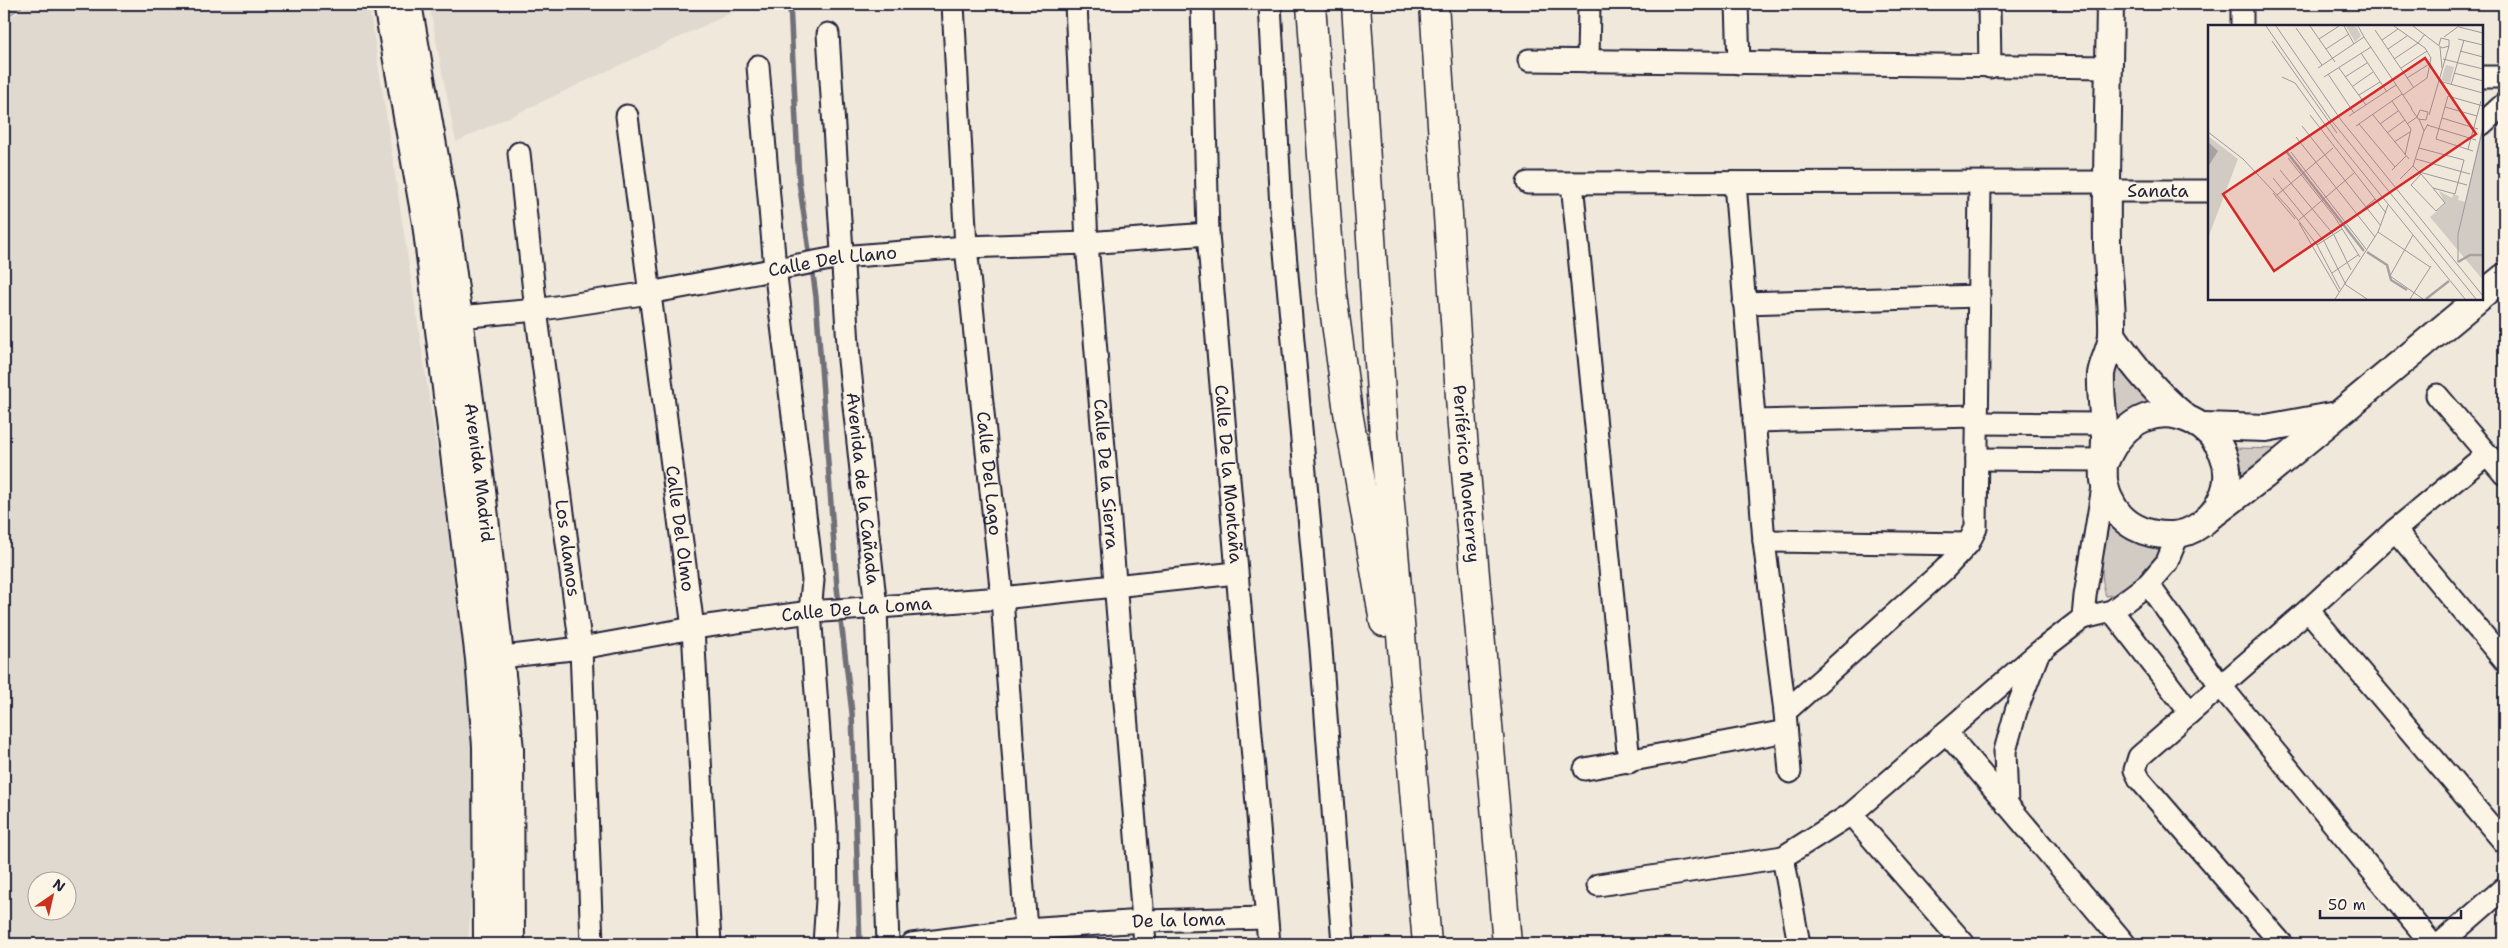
<svg xmlns="http://www.w3.org/2000/svg" width="2508" height="948" viewBox="0 0 2508 948" font-family="'Shantell Sans',sans-serif">
  <style>
    .built { fill: #e0d9cf; fill-rule: evenodd }
    .green { fill: #d1cbc3; stroke: #7a767f }
    .lines { fill: none; stroke-linecap: round; stroke-linejoin: round }
    .stream { stroke: #716f79; stroke-width: 5.5 }
    .minor-casing { stroke: #22223b; stroke-width: 25 }
    .tertiary-casing { stroke: #22223b; stroke-width: 30 }
    .motorway-casing { stroke: #22223b; stroke-width: 31 }
    .minor { stroke: #fcf5e5; stroke-width: 21 }
    .tertiary { stroke: #fcf5e5; stroke-width: 26 }
    .motorway { stroke: #fcf5e5; stroke-width: 28 }
    .labels { text-anchor: middle; dominant-baseline: central; stroke-width: 4.5; stroke-linejoin: round; paint-order: stroke }
    .street-label { font-size: 18px; fill: #22223b; stroke: #fcf5e5 }
    .inset-river { fill: none; stroke: #a6a2a2; stroke-width: 2.5 }
    .inset-road { fill: none; stroke: #9d999b; stroke-width: 1 }
    .view { fill: #d62828; fill-opacity: 0.15; stroke: #d62828; stroke-width: 2.5 }
    .inset-edge { fill: none; stroke: #22223b; stroke-width: 2.5 }
  </style>
  <rect width="100%" height="100%" fill="#efe8db"/>
  <filter id="ink" filterUnits="userSpaceOnUse"><feTurbulence type="fractalNoise" baseFrequency=".02" numOctaves="2"/><feDisplacementMap in="SourceGraphic" scale="10" xChannelSelector="R" yChannelSelector="G"/><feConvolveMatrix kernelMatrix="1 2 1 2 8 2 1 2 1" color-interpolation-filters="sRGB"/></filter>
  <g filter="url(#ink)">
    <path class="built" d="M30 4H369L482 744 468 944H4V22ZM38 880H68V910H38Z
      M429 4H750L456 142Z"/>
    <path class="green" d="M4 4H26L4 19Z
      M2122 367 2160 410 2118 431 2109 371Z
      M2230 448 2284 449 2239 486Z
      M2110 523 2165 553 2124 593 2106 596C2098 570 2104 548 2110 523Z"/>
    <g class="lines">
      <path class="stream" d="M790 4 799 181 810 258
        M812 267 816 297 837 587 852 713 860 944"/>
      <defs>
        <g id="minor">
          <path id="s1" d="M953 4 966 247 1002 598 1027 944"/>
          <path id="s2" d="M1076 4 1087 243 1145 944"/>
          <path id="s3" d="M1202 4 1208 234 1269 944"/>
          <path d="M1270 4 1281 208 1321 649 1343 944"/>
          <path d="M1737 4 1739 63"/>
          <path d="M1989 4 1990 67"/>
          <path d="M2242 26V4"/>
          <path id="s4" d="M828 34 849 360 876 608 888 944"/>
          <path d="M1529 60 2109 67"/>
          <path d="M1588 61 1589 4"/>
          <path d="M758 66 775 268 813 580 810 612 826 827 827 900 824 944"/>
          <path d="M2482 77H2504"/>
          <path id="s5" d="M627 116 693 628 710 944"/>
          <path d="M2482 124 2504 104"/>
          <path id="s6" d="M519 153 536 310 581 648 592 944"/>
          <path d="M1528 183 2108 182"/>
          <path d="M1572 183 1629 762"/>
          <path d="M1735 183 1764 541 1785 712 1790 772"/>
          <path id="s7" d="M2108 191H2209"/>
          <path d="M1744 303 1979 296"/>
          <path id="s8" d="M459 317 536 310 649 293 841 257 966 247 1087 243 1208 234"/>
          <path d="M2437 395 2487 454"/>
          <path d="M1754 421 1977 416"/>
          <path d="M1978 423 2104 424"/>
          <path d="M1977 459 2106 460"/>
          <path d="M2104 481 2085 596 2083 618 2112 611 2148 584 2167 562 2178 535"/>
          <path d="M2395 530 2504 660"/>
          <path d="M1764 541 1968 544"/>
          <path d="M2148 584 2220 685 2432 944"/>
          <path d="M2308 610 2504 842"/>
          <path d="M2112 611 2189 711"/>
          <path id="s9" d="M484 659 581 648 693 628 810 612 1002 598 1236 573"/>
          <path d="M1785 712 1944 570 1968 544 1976 528 1980 183"/>
          <path d="M1946 732 2125 944"/>
          <path d="M1585 769 1786 731"/>
          <path d="M2007 805 2005 751 2016 711 2038 654"/>
          <path d="M1851 814 1964 944"/>
          <path d="M1598 885 1783 857"/>
          <path id="s10" d="M912 944 1026 929 1143 921 1266 918"/>
          <path d="M1799 944 1783 857 1851 814 2039 652 2083 618"/>
          <path d="M2282 944 2140 780 2135 770 2139 757 2308 610 2395 530 2487 454 2504 474"/>
          <path d="M2440 944 2504 888"/>
        </g>
        <g id="tertiary">
          <path d="M387 4 426 223 479 659 486 746 487 944"/>
          <path id="s11" d="M408 4 444 208 481 481 510 749 511 944"/>
          <path d="M2482 295 2504 277"/>
          <path d="M2113 336C2134 367 2156 393 2185 417"/>
          <path d="M2203 426 2266 428 2332 416"/>
          <path d="M2106 460C2146 367 2254 434 2221 500 2212 519 2193 534 2172 535 2146 536 2121 525 2110 500 2107 495 2105 486 2104 480 2103 466 2105 452 2105 438 2104 417 2100 394 2101 374 2103 360 2112 347 2112 334 2113 304 2108 274 2107 245 2106 165 2109 84 2110 4"/>
          <path d="M2215 513 2264 476 2478 299"/>
        </g>
        <g id="motorway">
          <path d="M1311 4 1332 293 1348 412 1384 622"/>
          <path d="M1356 4 1382 409 1427 944"/>
          <path id="s12" d="M1434 4 1462 426 1507 944"/>
        </g>
      </defs>
      <use href="#minor" class="minor-casing"/>
      <use href="#tertiary" class="tertiary-casing"/>
      <use href="#motorway" class="motorway-casing"/>
      <use href="#minor" class="minor"/>
      <use href="#tertiary" class="tertiary"/>
      <use href="#motorway" class="motorway"/>
    </g>
  </g>
  <g class="labels">
    <g class="street-label">
      <text stroke="none"><textPath href="#s7" startOffset="50">Sanata</textPath></text>
      <text stroke="none"><textPath href="#s8" startOffset="378">Calle Del Llano</textPath></text>
      <text stroke="none"><textPath href="#s11" startOffset="474">Avenida Madrid</textPath></text>
      <text stroke="none"><textPath href="#s1" startOffset="471">Calle Del Lago</textPath></text>
      <text stroke="none"><textPath href="#s2" startOffset="471">Calle De la Sierra</textPath></text>
      <text stroke="none"><textPath href="#s3" startOffset="471">Calle De la Montaña</textPath></text>
      <text stroke="none"><textPath href="#s12" startOffset="471">Periférico Monterrey</textPath></text>
      <text stroke="none"><textPath href="#s4" startOffset="456">Avenida de la Cañada</textPath></text>
      <text stroke="none"><textPath href="#s5" startOffset="416">Calle Del Olmo</textPath></text>
      <text stroke="none"><textPath href="#s6" startOffset="398">Los alamos</textPath></text>
      <text stroke="none"><textPath href="#s9" startOffset="376">Calle De La Loma</textPath></text>
      <text stroke="none"><textPath href="#s10" startOffset="268">De la loma</textPath></text>
    </g>
  </g>
  <g transform="translate(2208 25)">
    <rect width="275" height="275" fill="#efe8db"/>
    <path d="M138 1H148L153 11 147 17ZM238 40 246 42 242 58 233 55ZM275 98V255L222 192 237 179 231 166 244 173 245 169 251 171 250 175 257 177ZM0 111 30 134 0 213Z" fill="#d1cbc3"/>
    <path d="M0 117 10 126 0 142Z" fill="#a6a2a2"/>
    <path class="inset-river" d="M78 126 156 226M159 227 179 240 183 255 199 265M250 237 262 230H275M218 274 241 256"/>
    <path class="inset-road" d="M58 1 123 95 268 274M68 1 133 95 275 271M102 1 127 37M136 1 146 19M150 1 156 12 203 82 204 85 209 92 210 94 218 95 220 87 212 85 209 92 199 99M186 1 217 23 223 33 219 53 195 70M205 1 234 23 241 21V15L233 13 231 20M251 2 275 8M88 3 114 40M167 5 206 63M236 12 251 1M111 14 131 1M250 14 275 20M174 15 190 4M64 16 129 108M232 22 234 43M118 24 141 9M180 24 199 11M252 26 275 32M153 28 179 67M186 34 210 18 217 9M235 34 275 44M110 43 156 12M131 43 158 80M193 43 219 26M246 48 275 56M120 49 146 88M74 52 87 58 129 116 257 274M116 52 163 22M137 52 159 38M199 53 223 38M231 56 275 68M243 60 256 15M145 61 165 47M151 70 172 57M184 76 203 104 197 130M237 82 269 91M102 90 178 188M165 90 201 134M221 90 241 21M141 91 188 60M234 93 270 104M211 94 216 106 220 99M151 99 187 142M172 99 190 86M219 100 268 115M94 101 173 201M148 101 194 69M0 107 35 134 80 182 109 220 132 264M179 108 197 95M88 112 167 212M186 117 202 107M211 123 256 135 247 169 225 163M260 124 273 76M265 126 228 114 240 71 275 81M83 127 158 224M80 133 126 191 152 232M208 134 262 149M72 145 126 210 143 245M184 145 198 131M211 147 259 160M213 149 203 160 228 186 237 178 225 163 213 149 205 141 216 106M65 153 116 216 138 260 159 274M192 154 205 141M65 168 87 194M69 170 125 123M91 195 146 148M91 198 131 267M139 198 167 174M170 207 222 242M205 210 182 251 215 274M109 220 134 204M250 237V209L275 103M124 248 150 230M127 274 170 207 180 180M202 274 223 241"/>
    <path class="view" d="M217 33 268 109 66 246 15 169Z"/>
    <rect width="275" height="275" class="inset-edge"/>
  </g>
  <rect width="2508" height="948" fill="none" stroke="#fcf5e5" stroke-width="20"/>
  <rect x="10" y="10" width="2488" height="928" fill="none" stroke="#22223b" stroke-width="2" filter="url(#ink)"/>
  <g transform="translate(52 896) rotate(34)"><circle r="24" fill="#fcf5e5" stroke="#a5a1a1"/>
  <path d="M0-4L9 19L0 12L-9 19Z" fill="#c8321e"/>
  <text y="-8" font-size="14" font-weight="bold" text-anchor="middle" fill="#22223b">N</text>
  </g>
  <path d="M2320 910v8h141v-8" fill="none" stroke="#22223b" stroke-width="2.5"/>
  <text x="2328" y="910" font-size="15" fill="#22223b" stroke="#fcf5e5" stroke-width="4" paint-order="stroke">50 m</text>
</svg>
